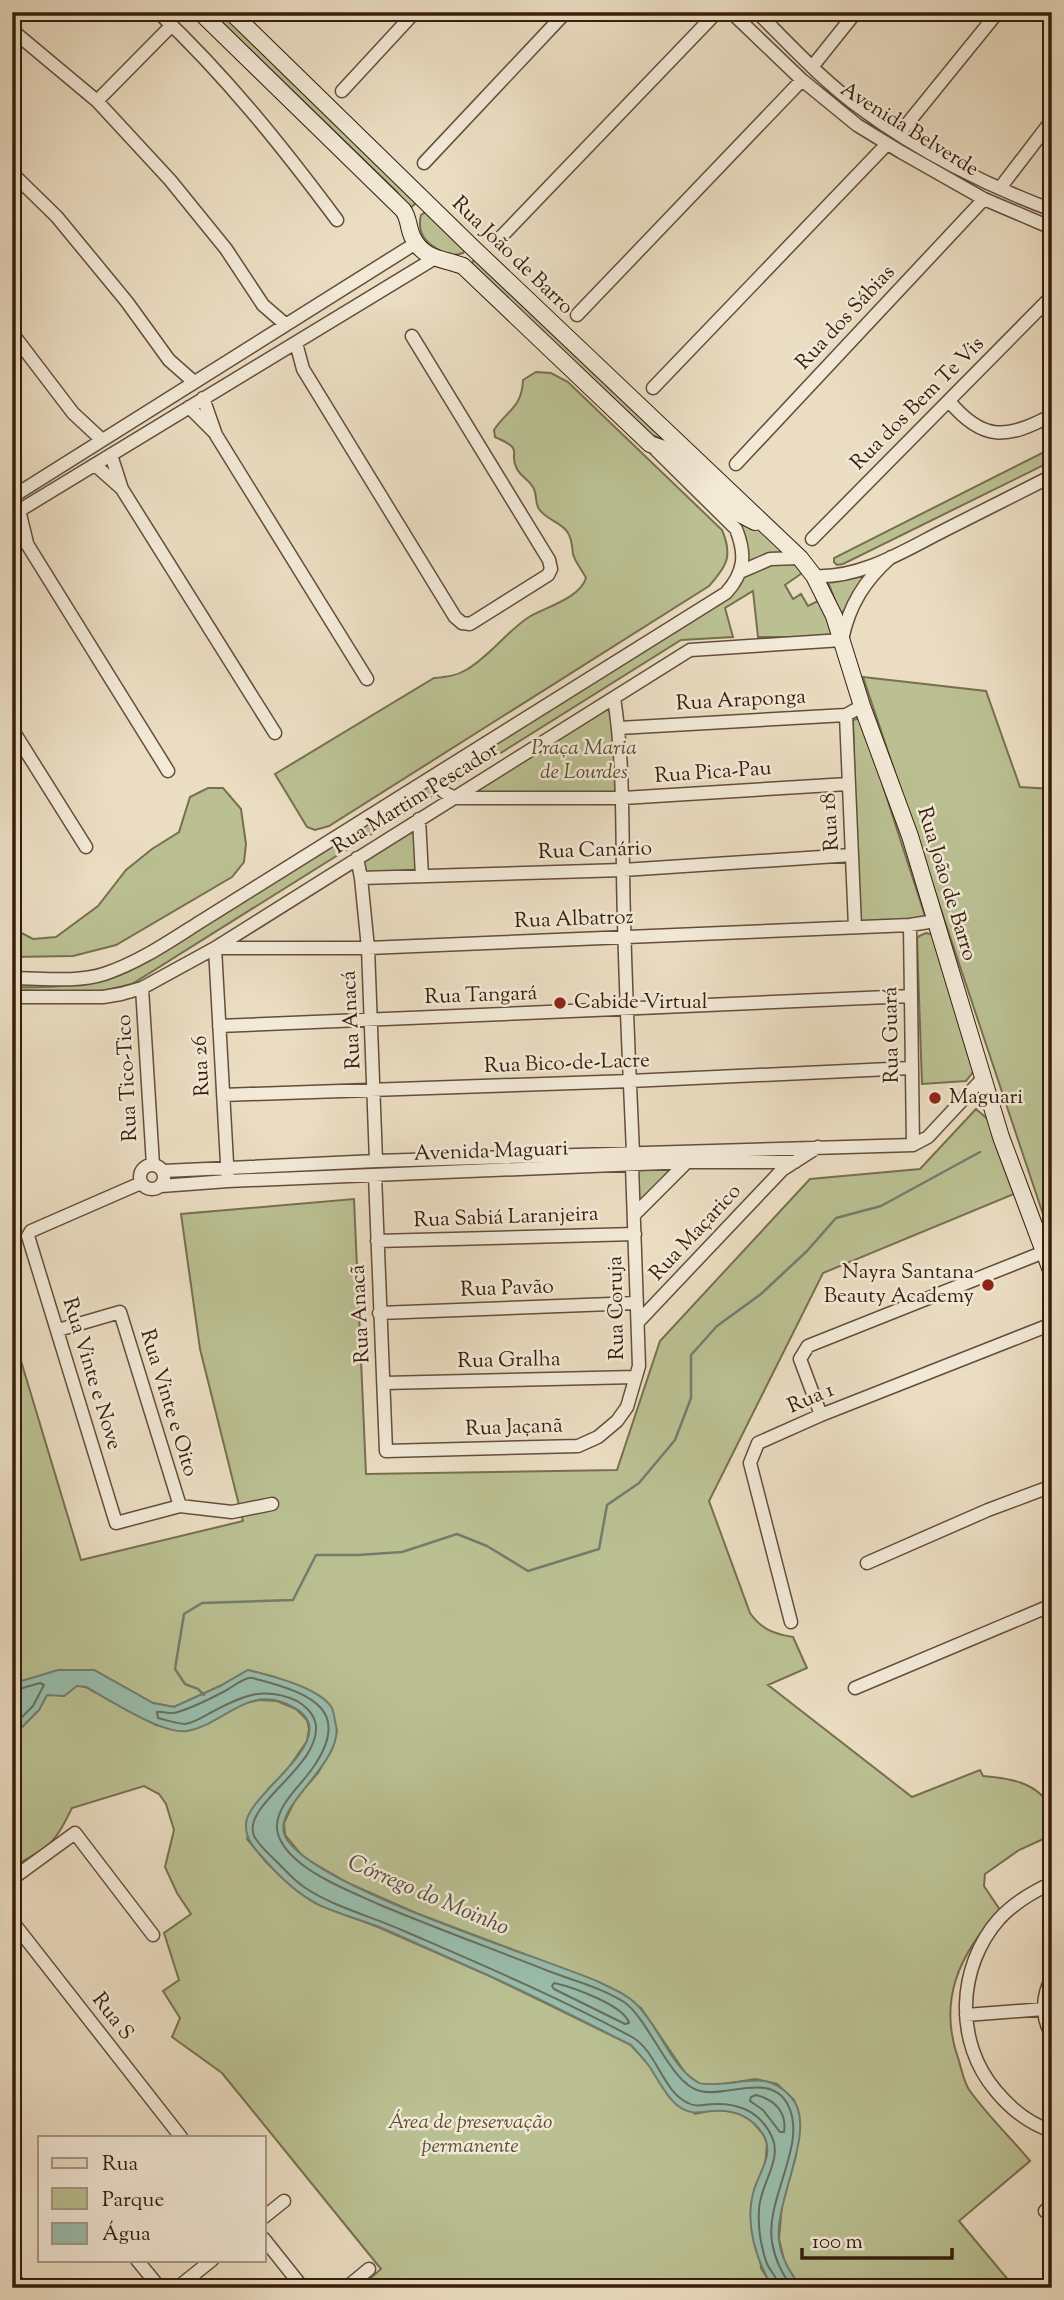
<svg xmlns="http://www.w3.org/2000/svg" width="1064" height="2300" viewBox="0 0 1064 2300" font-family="'Sorts Mill Goudy',serif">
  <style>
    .green { fill: #bac092; stroke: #786f4f; stroke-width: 2 }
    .water { fill: #99bdad; stroke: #727d6d; stroke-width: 2 }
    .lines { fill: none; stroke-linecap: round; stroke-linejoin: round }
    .shore { stroke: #686e5c; stroke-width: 2 }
    .stream { stroke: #727d6d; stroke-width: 2.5 }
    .street-casing { stroke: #644e3a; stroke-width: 15 }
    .secondary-casing { stroke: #371e0c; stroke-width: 18 }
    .primary-casing { stroke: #371e0c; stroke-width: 22 }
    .street { stroke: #f2e9d7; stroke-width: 12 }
    .secondary { stroke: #f2e9d7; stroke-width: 16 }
    .primary { stroke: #ebddc2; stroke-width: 19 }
    .poi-dot { fill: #8f2418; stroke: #f2e9d7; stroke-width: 2.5 }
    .labels { text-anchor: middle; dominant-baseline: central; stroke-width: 5; stroke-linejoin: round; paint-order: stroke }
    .street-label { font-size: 21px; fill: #371e0c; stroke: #f2e9d7 }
    .park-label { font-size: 21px; font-style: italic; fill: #5e4f34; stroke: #f2e9d7 }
    .poi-label { font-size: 21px; fill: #371e0c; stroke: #f2e9d7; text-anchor: start }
    .water-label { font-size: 23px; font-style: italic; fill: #544e3c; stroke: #f2e9d7 }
  </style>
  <rect width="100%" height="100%" fill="#ebddc2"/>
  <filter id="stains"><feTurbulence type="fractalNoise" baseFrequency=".00286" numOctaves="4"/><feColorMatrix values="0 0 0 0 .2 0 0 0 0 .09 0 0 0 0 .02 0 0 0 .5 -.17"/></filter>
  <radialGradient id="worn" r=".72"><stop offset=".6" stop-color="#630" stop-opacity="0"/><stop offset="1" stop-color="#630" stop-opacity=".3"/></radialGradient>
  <path class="green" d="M211 12H227L421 199 409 209 397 192Z
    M424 213H428L465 250 463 253 451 256C433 248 415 238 421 215Z
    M475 259 666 440 651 435 471 264Z
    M536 372 551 373 568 382 722 530C733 556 727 566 709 586L329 826 315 830 307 827 275 774 434 678C446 677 456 676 466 670 490 656 506 632 529 617 546 607 580 598 586 578 582 570 575 562 573 554 572 547 572 539 568 533 562 522 546 520 539 509 535 503 537 496 534 489 530 480 521 477 517 469 507 451 527 451 495 437L494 430C507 410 522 408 523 380Z
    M1052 448V461L843 564 837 565 834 562V558Z
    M744 521 753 524 805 571 785 585 793 599 801 594 808 606 822 599 835 637H758L753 591 725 608 733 637 681 640 132 984 94 993 12 990V987C49 988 83 987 118 975L732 594C752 569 752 551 738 524Z
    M877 565 847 610 840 613 828 582Z
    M863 677 986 691 1020 787 1052 789V1241Z
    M613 699 622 797H458Z
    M861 718 926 919 863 923 858 917 853 720Z
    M208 788H223L241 809 246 844 244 862 232 877 116 945 73 956 12 957V928L33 939 56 937 98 906 126 870 152 849 179 832 190 797Z
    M414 827 417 871 364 872 363 862Z
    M926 933 934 935 976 1068 966 1081 922 1084 917 939 919 936Z
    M976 1109 990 1121 1014 1194 823 1273 709 1501 750 1613C761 1629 774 1634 793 1637L807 1668 768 1685 912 1797 980 1770 983 1776C1008 1778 1038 1782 1051 1808 1054 1815 1052 1827 1052 1835L1019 1850 985 1874 984 1886 1000 1910C959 1954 937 2001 959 2061 962 2071 964 2083 970 2091 988 2116 1011 2138 1030 2161L959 2221 1015 2288H801L785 2264 779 2239 782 2204 796 2156 794 2100 777 2084 756 2079 717 2085 700 2084 686 2074 641 2008 598 1982 416 1913 348 1883 303 1857 285 1835 284 1823 296 1798 318 1773 332 1749 337 1730 318 1695 275 1677 248 1670 220 1686 174 1707 153 1703 94 1670 18 1682 12 1686V1366L21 1361 81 1560 243 1521 200 1349 181 1214 354 1199 366 1474 617 1470 660 1341 810 1179 920 1169Z
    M680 1165 638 1205 637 1169Z
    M77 1685 86 1687 156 1725 185 1731 205 1724 242 1704 259 1700 277 1701 296 1709 307 1720 309 1729 307 1741 287 1770 268 1789 247 1839 266 1862 297 1891 318 1904 378 1927 492 1977 631 2045 695 2114 714 2110 738 2112 751 2120 763 2134 767 2143 765 2167 754 2190 761 2268 773 2288H359L381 2269 222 2073 172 2037 180 2018 163 1991 179 1980 164 1933 191 1914 177 1893 165 1867 174 1830 166 1804 159 1794 144 1786 72 1808C65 1822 58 1837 46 1847 34 1856 22 1859 12 1871V1737L39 1710 47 1694 64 1696Z"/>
  <path class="water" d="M58 1670H94L153 1703 174 1707 220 1686 248 1670C271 1676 314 1686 330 1705 334 1709 334 1718 336 1725 344 1763 271 1807 285 1836 310 1887 539 1956 599 1982 613 1989 629 1995 639 2007 660 2029 671 2066 697 2082 702 2085 707 2084 712 2084 744 2085 765 2069 791 2097 819 2126 774 2201 779 2240 781 2259 791 2273 801 2288H773C756 2260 744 2223 754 2190 759 2172 775 2154 763 2134 751 2116 734 2109 712 2111 701 2112 692 2115 681 2108 667 2099 658 2079 649 2066 643 2058 637 2052 631 2045 579 2019 527 1992 474 1969 442 1955 410 1940 377 1926 357 1919 336 1913 317 1904 298 1894 279 1876 265 1860 255 1849 245 1839 246 1824 247 1793 346 1738 295 1708 249 1681 226 1724 187 1731 163 1735 108 1699 86 1687L77 1686 64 1696 47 1695 39 1710 12 1737V1686L18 1682Z"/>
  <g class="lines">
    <path class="shore" d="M12 1691 40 1683 44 1685 33 1706 12 1727
      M554 1983C572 1987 624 2005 629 2023L625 2024 554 1989 552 1986Z
      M756 2095C775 2100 787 2112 784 2132H780L763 2110 750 2101 751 2097Z
      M779 2288C778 2278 771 2272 767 2264 761 2247 758 2228 759 2210 759 2186 783 2160 772 2137 761 2113 740 2103 714 2104 705 2104 697 2108 688 2103 662 2091 657 2051 632 2037 558 1997 480 1964 404 1931 371 1916 333 1907 304 1887 295 1881 287 1872 280 1865 272 1857 259 1846 254 1836 241 1805 319 1768 316 1726 315 1715 306 1706 297 1701 263 1685 240 1697 210 1713 203 1717 193 1723 185 1724 177 1724 166 1720 158 1718L157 1712C164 1711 171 1715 178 1712 194 1707 210 1699 225 1691 231 1688 242 1679 249 1678 253 1677 257 1680 260 1680 312 1694 353 1711 312 1769 301 1785 278 1804 277 1825 276 1839 288 1853 299 1862 319 1879 354 1893 378 1904 435 1928 493 1949 551 1972 575 1981 602 1988 624 2002 650 2020 670 2084 700 2091 727 2098 771 2071 788 2105 808 2144 765 2198 772 2242 775 2260 782 2273 792 2288"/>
    <path class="stream" d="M204 1695 198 1689 185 1684 175 1669 184 1614 202 1603 293 1600 316 1555H358L402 1552 457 1534 487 1546 528 1571 599 1549 607 1505 639 1483 675 1440 691 1398V1355L717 1326 761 1294 807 1251 836 1218 881 1206 980 1152"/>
    <defs>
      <path id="street" d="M158 12C225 75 282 146 337 220
        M731 12 802 80 857 125 901 152 984 199 1052 228
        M757 12C791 46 824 82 863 110 918 151 988 186 1052 210
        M12 30 97 101 170 180 226 249 263 305 285 324
        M812 67 856 12
        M342 91 415 12
        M97 101 172 25
        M899 134 998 12
        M424 163 566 12
        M12 173 57 217 127 302 169 360 194 382
        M1000 188 1052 120
        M500 238 717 12
        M577 315 802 80
        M12 333 73 413 102 440
        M296 343 303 369 455 617 462 623 470 624 548 575 551 569 549 560 412 336
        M653 388 887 144
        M203 398 216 435 367 679
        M949 401C983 442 1007 439 1052 415
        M189 407 214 432
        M111 455 122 489 275 733
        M736 464 984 199
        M95 465 121 488
        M12 497 416 243
        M19 510 27 543
        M12 515 435 258
        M12 530 27 544 168 771
        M812 539 1052 296
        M740 572 770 559 800 558
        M814 576C861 579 905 550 945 530 981 512 1016 494 1052 476
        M614 698C623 755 622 811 623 869 624 964 629 1059 633 1153
        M846 715 855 927
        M619 728 846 715 862 706
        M12 729 86 847
        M445 769 439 776C436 789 445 794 456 798H623L848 784
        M419 819 422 876
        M357 858 361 878 623 870 852 855
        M361 878 368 948 376 1161
        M910 925 913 1145
        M12 978C42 978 76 983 104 974 138 963 170 941 200 922L726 593C745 572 746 554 736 529L656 450
        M142 988 153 1165
        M12 997H103L121 994 142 988 215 948 690 650 842 640C849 605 865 580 891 557
        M219 1026C450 1015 680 1008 911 996
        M223 1095 630 1081 911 1068
        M140 1177a12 12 0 1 1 24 0a12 12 0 1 1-24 0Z
        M163 1171 376 1161 913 1145 928 1137 984 1077
        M375 1175 386 1451 578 1446 598 1437 617 1421 627 1407 639 1366 632 1166
        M228 1181 215 948H368L910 925 935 921
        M141 1183 31 1231 28 1236 116 1523 180 1506 232 1512 272 1504
        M161 1186 228 1181 687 1162H795
        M634 1215 687 1162
        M377 1241 635 1234
        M379 1313 636 1303
        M638 1322 782 1170 818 1147
        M58 1330 120 1312 180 1506
        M384 1383 635 1377
        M821 1415 800 1359 808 1346 1044 1252
        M867 1563 988 1510 1052 1486
        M791 1622 750 1463 758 1443 821 1415 1052 1324
        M855 1688 1052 1605
        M12 1879 75 1833 153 1935
        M1052 1883C1032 1892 1014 1903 999 1919 957 1967 954 2042 996 2091 1011 2109 1030 2124 1052 2131
        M12 1921 181 2137
        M1052 1978C1042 1995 1041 2018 1052 2035
        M966 2015 1044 2009
        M1045 2211 1052 2205
        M264 2217 284 2201
        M264 2239 303 2288
        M137 2260 160 2288
        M12 2276 22 2288
        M177 2288 212 2260
        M346 2288 369 2269"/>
      <path id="secondary" d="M200 12 403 210C409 218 408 227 412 236 423 260 442 258 463 266L650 444 664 449 674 456 730 509 755 522
        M231 12 471 246 800 558 814 576 834 616 862 706 910 836 1001 1137 1052 1273"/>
      <path id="primary" d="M1051 2288 1052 2287"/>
    </defs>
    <use href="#street" class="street-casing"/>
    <use href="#secondary" class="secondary-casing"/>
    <use href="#primary" class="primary-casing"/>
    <use href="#street" class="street"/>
    <use href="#secondary" class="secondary"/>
    <use href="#primary" class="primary"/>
  </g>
  <g class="poi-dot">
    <circle cx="560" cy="1003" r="7"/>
    <circle cx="935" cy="1098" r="7"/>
    <circle cx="988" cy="1285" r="7"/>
  </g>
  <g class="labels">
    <g class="street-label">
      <text transform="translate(909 130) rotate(32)">Avenida Belverde</text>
      <text transform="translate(512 256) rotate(44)">Rua João de Barro</text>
      <text transform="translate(846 318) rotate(-47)">Rua dos Sábias</text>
      <text transform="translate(918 404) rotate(-45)">Rua dos Bem Te Vis</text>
      <text transform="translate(741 701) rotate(-3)">Rua Araponga</text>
      <text transform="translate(713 773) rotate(-4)">Rua Pica-Pau</text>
      <text transform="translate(416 799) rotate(-32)">Rua Martim Pescador</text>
      <text transform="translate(831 822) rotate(-94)">Rua 18</text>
      <text transform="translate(595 851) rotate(-2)">Rua Canário</text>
      <text transform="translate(946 884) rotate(73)">Rua João de Barro</text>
      <text transform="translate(574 920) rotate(-2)">Rua Albatroz</text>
      <text transform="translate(481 996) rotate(-2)">Rua Tangará</text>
      <text transform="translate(352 1020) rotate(-93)">Rua Anacá</text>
      <text transform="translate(892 1035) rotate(-91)">Rua Guará</text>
      <text transform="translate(567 1064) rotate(-2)">Rua Bico-de-Lacre</text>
      <text transform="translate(202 1066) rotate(-93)">Rua 26</text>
      <text transform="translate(128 1078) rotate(-93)">Rua Tico-Tico</text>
      <text transform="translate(491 1152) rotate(-2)">Avenida Maguari</text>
      <text transform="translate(506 1218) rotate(-2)">Rua Sabiá Laranjeira</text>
      <text transform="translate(696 1233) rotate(-47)">Rua Maçarico</text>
      <text transform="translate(507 1289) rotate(-2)">Rua Pavão</text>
      <text transform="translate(617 1308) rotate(-91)">Rua Coruja</text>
      <text transform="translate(361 1314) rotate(-93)">Rua Anacã</text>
      <text transform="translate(509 1361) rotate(-1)">Rua Gralha</text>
      <text transform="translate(91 1374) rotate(73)">Rua Vinte e Nove</text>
      <text transform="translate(811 1399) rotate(-23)">Rua 1</text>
      <text transform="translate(168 1403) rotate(73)">Rua Vinte e Oito</text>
      <text transform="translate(514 1428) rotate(-2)">Rua Jaçanã</text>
      <text transform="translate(112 2017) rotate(52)">Rua S</text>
    </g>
    <g class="park-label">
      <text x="584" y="749">Praça Maria<tspan x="584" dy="24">de Lourdes</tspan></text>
      <text x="470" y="2123">Área de preservação<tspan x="470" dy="24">permanente</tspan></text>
    </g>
    <g class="poi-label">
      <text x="574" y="1003">Cabide Virtual</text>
      <text x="949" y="1098">Maguari</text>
      <text x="974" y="1273" text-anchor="end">Nayra Santana<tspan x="974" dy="24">Beauty Academy</tspan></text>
    </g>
    <g class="water-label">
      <text transform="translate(428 1896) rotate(23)">Córrego do Moinho</text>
    </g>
  </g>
  <rect width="1064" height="2300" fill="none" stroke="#ebddc2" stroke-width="42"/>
  <rect x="14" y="14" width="1036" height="2272" fill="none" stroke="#371e0c" stroke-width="3.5"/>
  <rect x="21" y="21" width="1022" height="2258" fill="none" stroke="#371e0c" stroke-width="2"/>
  <rect x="38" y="2136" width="228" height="126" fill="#f2e9d7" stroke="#a79886" stroke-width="2"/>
  <rect x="52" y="2158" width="35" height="10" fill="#ebddc2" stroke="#a79886" stroke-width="2"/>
  <text x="102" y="2170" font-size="21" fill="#371e0c">Rua</text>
  <rect x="52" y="2188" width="35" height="21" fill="#bac092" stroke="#a79886" stroke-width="2"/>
  <text x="102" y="2206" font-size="21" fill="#371e0c">Parque</text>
  <rect x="52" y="2223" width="35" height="21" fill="#99bdad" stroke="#a79886" stroke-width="2"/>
  <text x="102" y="2240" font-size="21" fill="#371e0c">Água</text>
  <path d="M802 2248v10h150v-10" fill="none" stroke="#371e0c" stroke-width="3.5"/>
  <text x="812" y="2248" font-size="21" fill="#371e0c" stroke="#f2e9d7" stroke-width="5" paint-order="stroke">100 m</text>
  <rect width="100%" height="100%" filter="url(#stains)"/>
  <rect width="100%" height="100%" fill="url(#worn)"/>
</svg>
